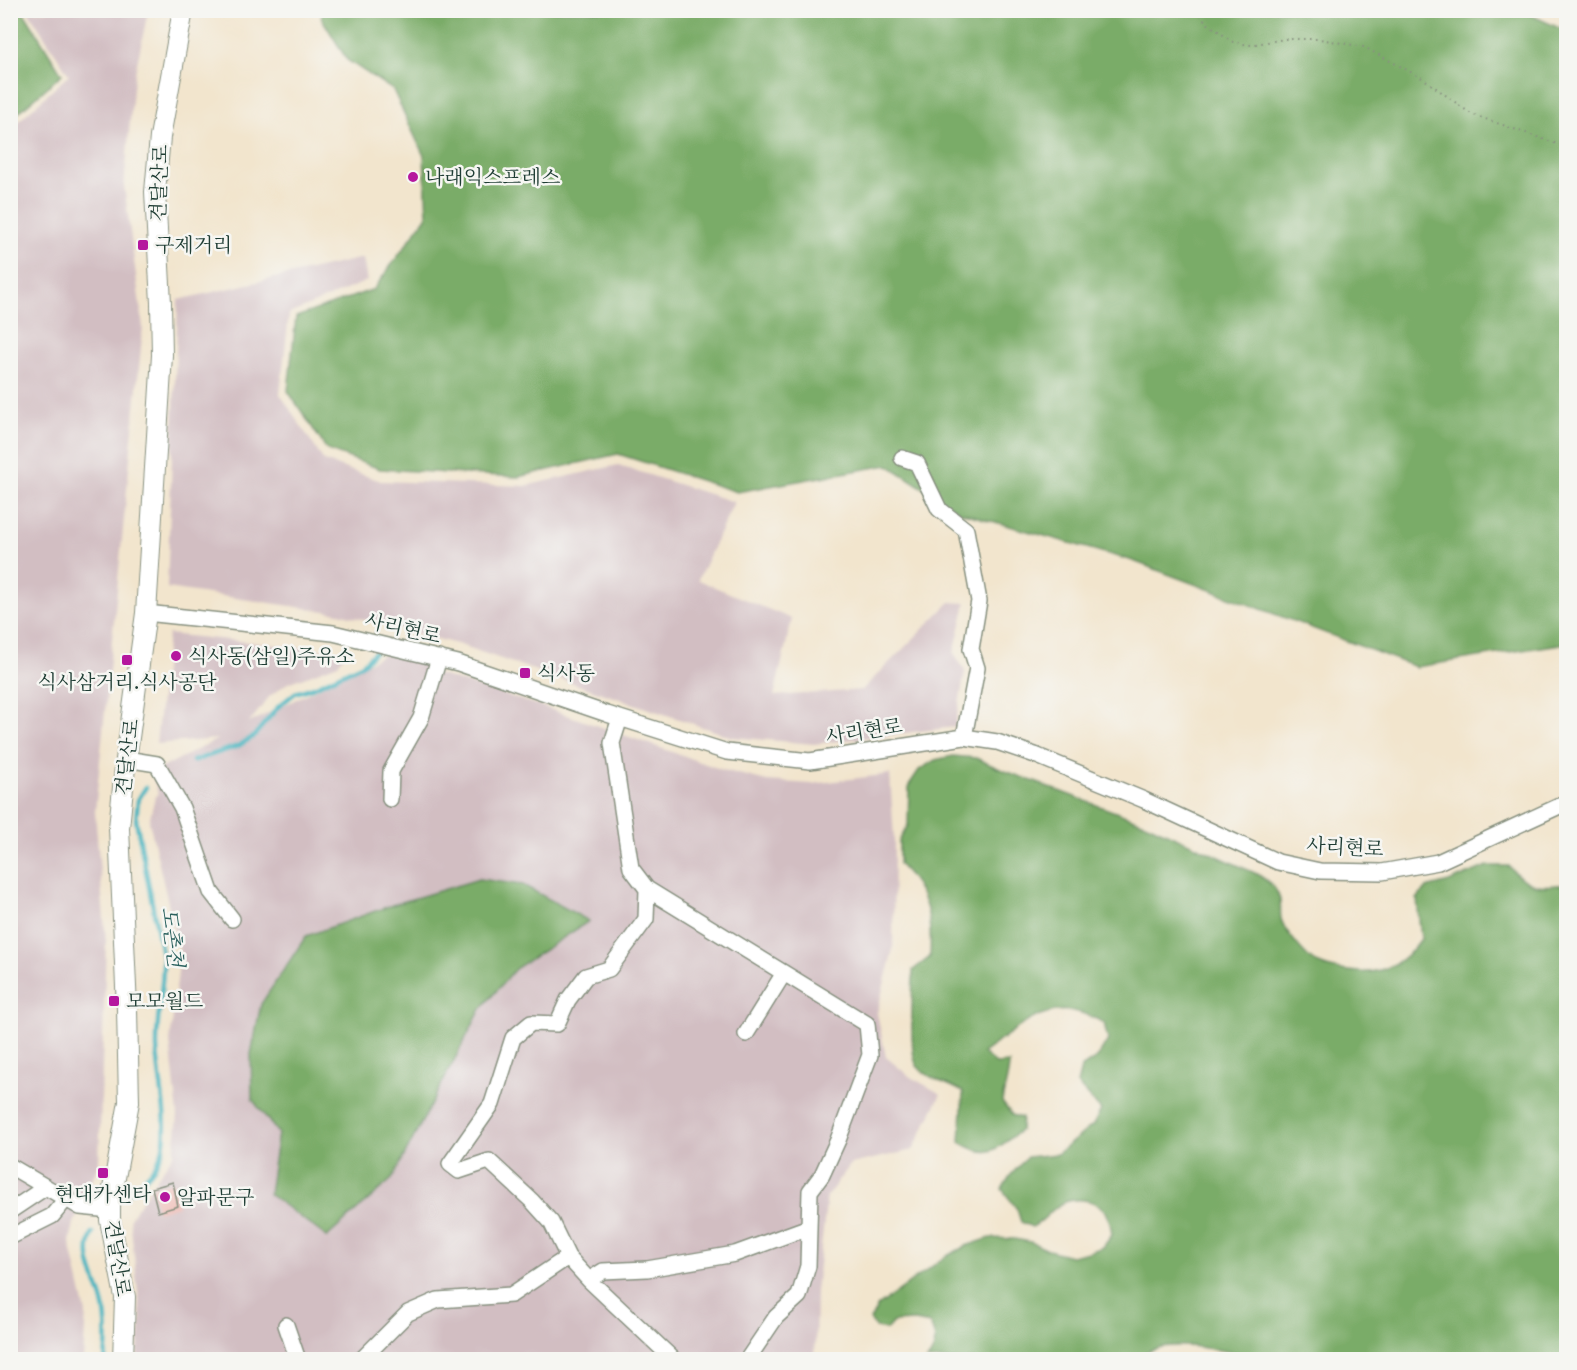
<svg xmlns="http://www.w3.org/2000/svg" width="1577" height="1370" viewBox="0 0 1577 1370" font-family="'Libre Caslon Text','Noto Serif KR',serif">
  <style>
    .industrial { fill: #d2bec2 }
    .forest { fill: #7aac68; stroke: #4c744e; stroke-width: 1.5 }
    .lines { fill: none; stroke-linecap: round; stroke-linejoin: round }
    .stream { stroke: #45b4bf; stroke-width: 4.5 }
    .building { fill: #eeb1aa }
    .minor-casing { stroke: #889180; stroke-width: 18 }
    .tertiary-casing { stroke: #889180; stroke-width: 22 }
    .path { stroke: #889180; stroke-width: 2; stroke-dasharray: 1.5 4.5; stroke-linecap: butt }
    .minor { stroke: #fff; stroke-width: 15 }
    .tertiary { stroke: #fff; stroke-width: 20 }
    .poi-dot { fill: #b5179e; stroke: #f6f6f2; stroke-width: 2 }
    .labels { text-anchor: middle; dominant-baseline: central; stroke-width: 5; stroke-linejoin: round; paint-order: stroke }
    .poi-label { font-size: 20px; fill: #1f3d34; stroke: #f6f6f2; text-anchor: start }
    .street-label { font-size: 20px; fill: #1f3d34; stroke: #f6f6f2 }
    .water-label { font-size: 21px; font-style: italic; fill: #2a615e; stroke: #f6f6f2 }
  </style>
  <rect width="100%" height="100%" fill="#f6f6f2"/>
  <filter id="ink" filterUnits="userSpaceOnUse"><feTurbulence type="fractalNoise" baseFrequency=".0167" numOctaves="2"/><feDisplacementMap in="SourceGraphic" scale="12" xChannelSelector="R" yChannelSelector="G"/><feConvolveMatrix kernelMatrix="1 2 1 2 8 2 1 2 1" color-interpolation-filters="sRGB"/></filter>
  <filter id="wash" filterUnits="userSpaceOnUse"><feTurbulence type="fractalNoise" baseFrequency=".008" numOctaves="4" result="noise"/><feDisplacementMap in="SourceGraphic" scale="24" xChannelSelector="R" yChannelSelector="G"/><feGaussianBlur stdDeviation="1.35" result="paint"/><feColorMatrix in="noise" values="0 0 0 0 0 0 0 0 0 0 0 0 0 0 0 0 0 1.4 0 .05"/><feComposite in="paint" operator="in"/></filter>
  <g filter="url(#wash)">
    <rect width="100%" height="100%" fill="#f2e5cd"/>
    <path class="industrial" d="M28 11H148L134 78 124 186 143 327 95 812 106 942 99 1163 74 1223 70 1242 86 1313 83 1359 11 1360V128L69 75Z
      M363 258 367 281 289 314 280 394 324 461 381 481 525 486 618 465 734 502 698 580 792 619 774 696 862 690 950 602 966 603 954 653 965 671 955 727 814 744 732 737 457 644 339 613 167 588 178 300Z
      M168 634 346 652 338 664 286 684 269 697 249 723 389 652 429 664 424 670 544 707 723 770 767 781 812 784 890 774 894 838 893 949 877 1013 886 1057 909 1076 941 1094 913 1150 851 1164 827 1196 816 1291 815 1359H137L141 1321 130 1218 174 1153 178 1115 170 1042 180 954 149 821 155 797 158 794 152 773 218 739 156 744Z"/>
    <path class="forest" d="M11 10 23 11 62 74 11 119Z
      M1520 10 1566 31V643L1416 667 1133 561 960 512 888 465 737 492 618 454 518 477 380 469 327 450 288 391 296 317 374 289 427 216 424 156 393 90 347 60 321 17 324 11Z
      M953 756 976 758 1000 769 1145 823 1257 874C1268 881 1277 887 1280 900 1281 906 1280 913 1281 919 1284 930 1308 960 1319 964 1331 970 1347 971 1359 972 1386 974 1406 960 1421 939L1417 899 1426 888 1449 882 1487 866H1509C1528 889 1539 887 1566 884V1359L1246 1360 1242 1354C1211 1349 1160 1336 1136 1359L927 1360C937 1347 937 1339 930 1324L915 1321 893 1322 886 1330 876 1328 870 1320 878 1306 945 1257 966 1246 990 1238 1014 1239 1031 1242 1048 1250 1071 1256 1089 1252 1103 1247 1112 1235C1111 1228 1110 1219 1106 1212 1095 1198 1072 1196 1058 1206 1048 1213 1043 1222 1032 1227L1021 1222 1017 1209 1002 1189 1010 1176 1027 1157 1057 1154 1093 1125 1101 1110 1077 1084 1081 1068 1098 1057 1108 1040 1104 1023C1053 992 1024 1024 983 1053L996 1064 1009 1063C1009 1077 1004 1088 1002 1102L1012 1115 1022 1118 1021 1130C995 1149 991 1161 960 1142L963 1092C948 1083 930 1080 918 1067 908 1057 913 988 913 970L930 957C932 918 928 893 899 864V841L908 825 909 785 919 770 935 760Z
      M479 879 523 885 589 921 515 969 481 1009 392 1179 327 1237 269 1194 278 1133 252 1099 251 1054 261 1004 306 936 392 905Z"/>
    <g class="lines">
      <path class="stream" d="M193 761 238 746 253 737 279 706 295 693 314 687 363 664 375 652
        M131 1192C144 1179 159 1167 163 1148 169 1119 158 1077 157 1047 156 1017 164 988 163 959L136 820 138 800 146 787
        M93 1233C81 1256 97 1280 103 1302 108 1321 107 1341 105 1360"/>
    </g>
    <g id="blocks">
      <path class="building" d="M173 1182 178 1206 158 1212 152 1188Z"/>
    </g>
  </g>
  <g filter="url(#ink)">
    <use href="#blocks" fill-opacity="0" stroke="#889180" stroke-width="1.5"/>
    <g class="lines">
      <defs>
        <path id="minor" d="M902 458 917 463 939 509 966 530 979 601 971 649 977 668 964 737
          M146 613 333 633 458 663 607 714 727 752 810 761 964 737 997 742 1035 755 1144 800 1278 862 1320 871 1382 872 1438 862 1566 803
          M620 718 612 743 631 868 647 889 867 1024 870 1055 838 1140 822 1175 810 1191 808 1266 799 1296 776 1317 747 1360
          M126 759 157 764 182 808 211 892 232 919
          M390 799 391 771 421 718 439 658
          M746 1034 784 973
          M10 1166 80 1207 110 1210
          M10 1211 46 1187
          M10 1237 52 1216 66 1199
          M568 1257 551 1222 532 1201 489 1161 459 1171 450 1164 492 1104 513 1038 531 1023 557 1024 568 1000 586 976 609 969 646 919 647 889
          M589 1280 603 1271 647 1269 735 1254 809 1227
          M286 1325 298 1360
          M361 1360 408 1313 438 1300 511 1295 568 1257 589 1280 674 1360"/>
        <path id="tertiary" d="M123 1360 125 1297 110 1220V1205L129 1102 127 1009 119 828 125 767 146 613 162 355 161 303 155 192 160 137 183 10"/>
      </defs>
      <use href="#minor" class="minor-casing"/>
      <use href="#tertiary" class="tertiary-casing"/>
      <path class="path" d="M1196 10 1207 23 1233 42 1249 45 1285 39H1320L1364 47 1424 79 1471 114 1566 147"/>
      <use href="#minor" class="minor"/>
      <use href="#tertiary" class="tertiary"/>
    </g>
  </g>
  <g class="poi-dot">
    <circle cx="413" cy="177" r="6"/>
    <rect x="137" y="239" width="12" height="12" rx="3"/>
    <circle cx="176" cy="656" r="6"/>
    <rect x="121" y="654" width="12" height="12" rx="3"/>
    <rect x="519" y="667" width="12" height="12" rx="3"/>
    <rect x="108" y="995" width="12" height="12" rx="3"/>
    <rect x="97" y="1167" width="12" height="12" rx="3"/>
    <circle cx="165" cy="1197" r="6"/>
  </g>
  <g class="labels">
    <g class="poi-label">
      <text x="425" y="177">나래익스프레스</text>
      <text x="155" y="245">구제거리</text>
      <text x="188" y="656">식사동(삼일)주유소</text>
      <text x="537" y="673">식사동</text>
      <text x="127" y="682" text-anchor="middle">식사삼거리.식사공단</text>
      <text x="126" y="1001">모모월드</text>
      <text x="103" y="1194" text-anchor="middle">현대카센타</text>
      <text x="177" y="1197">알파문구</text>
    </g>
    <g class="street-label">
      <text transform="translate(159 183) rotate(-88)">견달산로</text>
      <text transform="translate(403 628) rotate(13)">사리현로</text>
      <text transform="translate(864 731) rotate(-9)">사리현로</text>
      <text transform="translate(127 757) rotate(-83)">견달산로</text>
      <text transform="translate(1345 847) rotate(3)">사리현로</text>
      <text transform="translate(118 1258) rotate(81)">견달산로</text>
    </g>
    <g class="water-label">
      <text transform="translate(173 937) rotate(83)">도촌천</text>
    </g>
  </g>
  <rect width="1577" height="1370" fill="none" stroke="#f6f6f2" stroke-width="36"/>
</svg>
